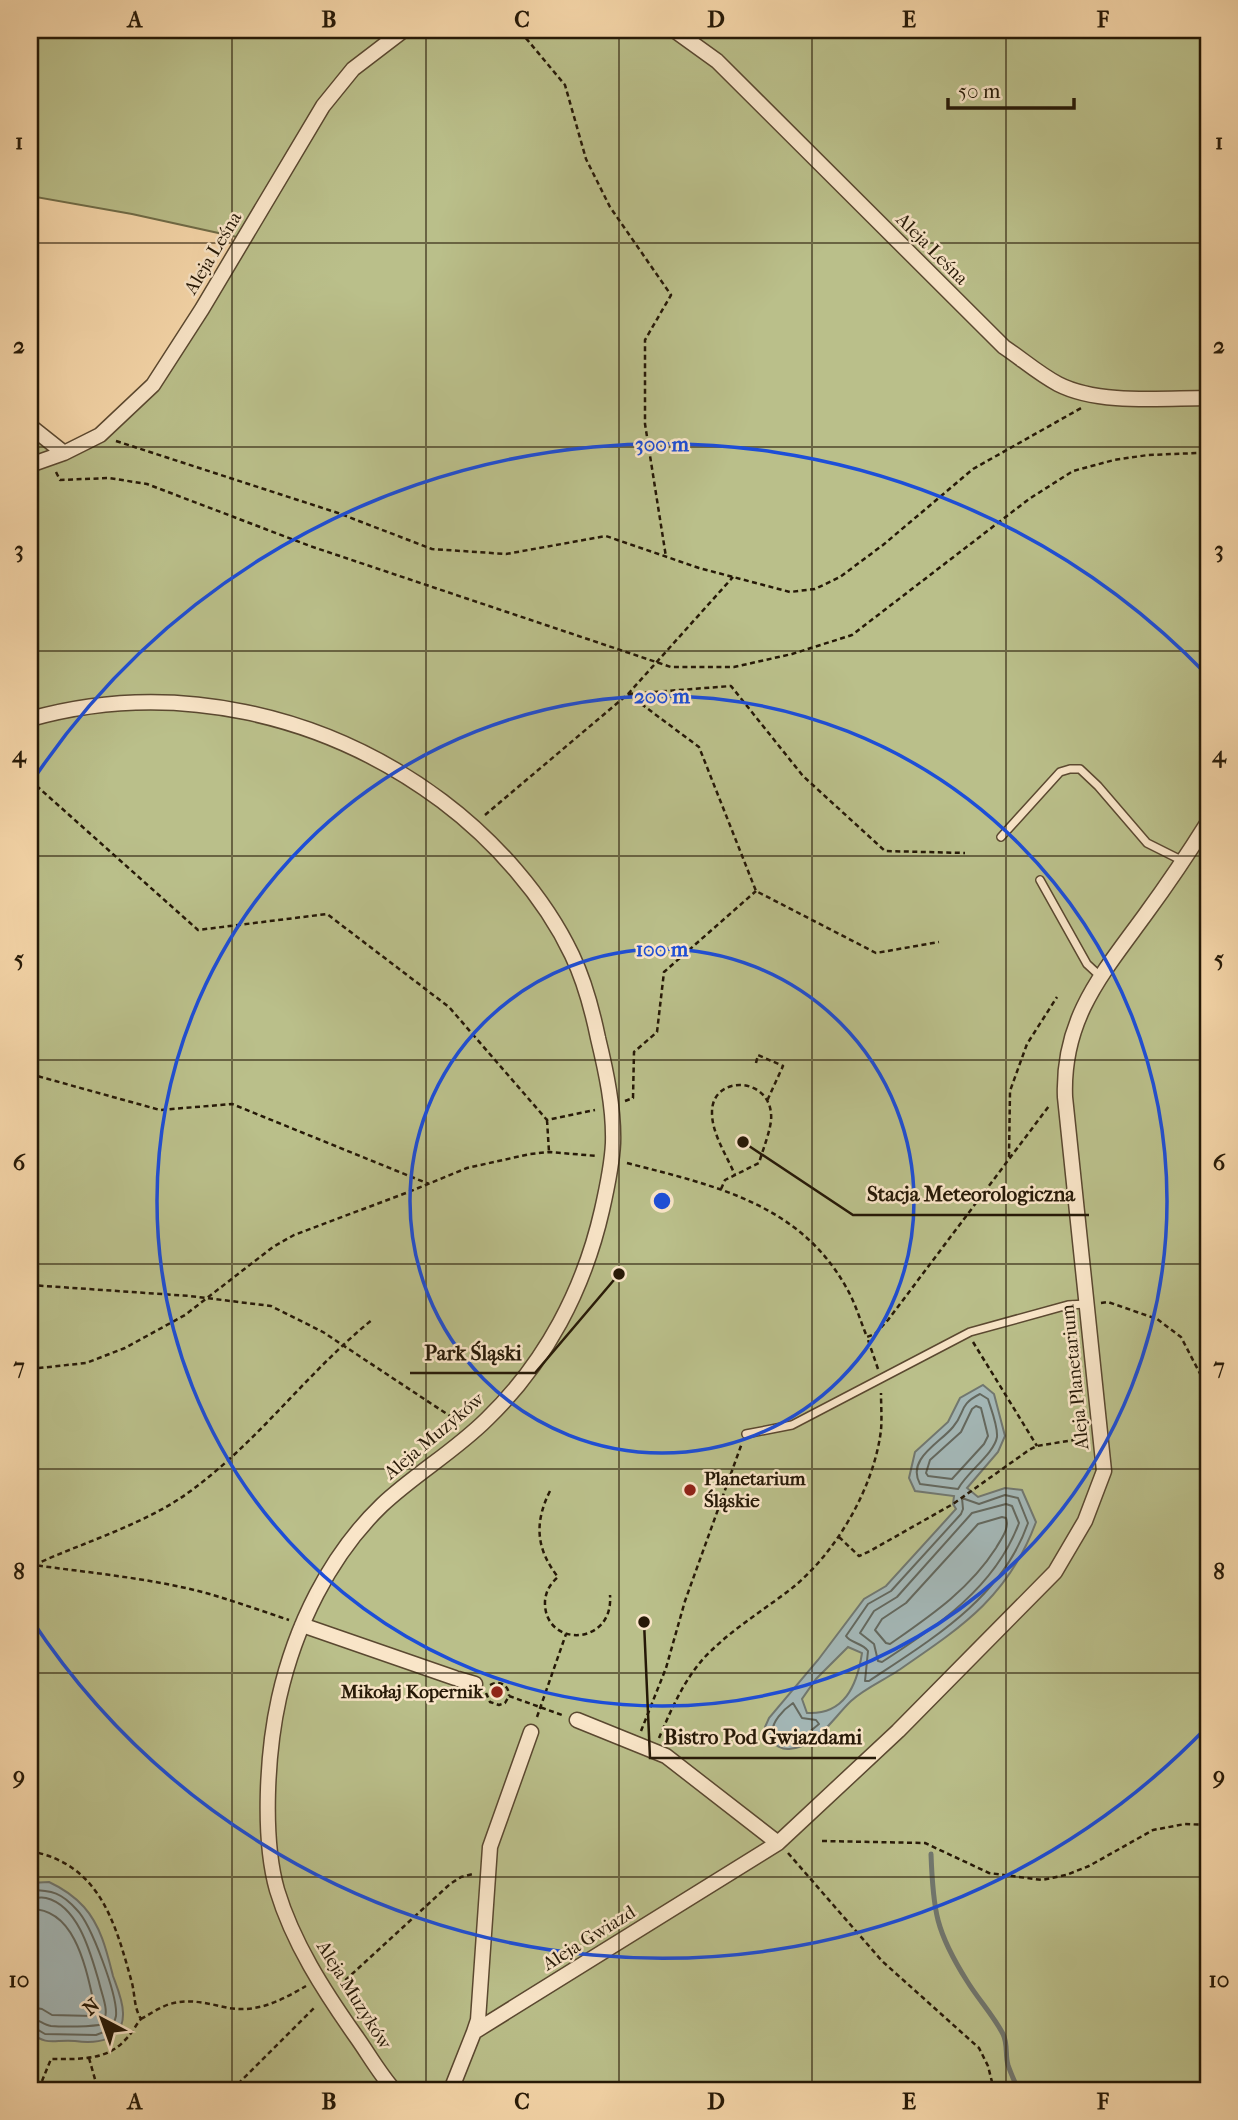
<svg xmlns="http://www.w3.org/2000/svg" width="1238" height="2120" viewBox="0 0 1238 2120" font-family="'IM FELL French Canon',serif">
  <style>
    .green { fill: #babf8a; stroke: #706c48; stroke-width: 2 }
    .water { fill: #a3b6b5; stroke: #71776f; stroke-width: 2; fill-rule: evenodd }
    .lines { fill: none; stroke-linecap: round; stroke-linejoin: round }
    .shore { stroke: #64685e; stroke-width: 2 }
    .stream { stroke: #71776f; stroke-width: 5 }
    .lane-casing { stroke: #5a4830; stroke-width: 10 }
    .street-casing { stroke: #5a4830; stroke-width: 17 }
    .path { stroke: #261907; stroke-width: 2.5; stroke-dasharray: 5 3.5; stroke-linecap: butt }
    .lane { stroke: #f9e5c8; stroke-width: 7 }
    .street { stroke: #f9e5c8; stroke-width: 14 }
    .grid { fill: none; stroke: #261907; stroke-width: 2; stroke-opacity: 0.55 }
    .ring { fill: none; stroke: #1d4ed8; stroke-width: 3.5 }
    .poi-dot { fill: #8f2418; stroke: #f9e5c8; stroke-width: 2.5 }
    .labels { text-anchor: middle; dominant-baseline: central; stroke-width: 5; stroke-linejoin: round; paint-order: stroke }
    .street-label { font-size: 19px; fill: #261907; stroke: #f9e5c8 }
    .poi-label { font-size: 19px; font-weight: bold; fill: #261907; stroke: #f9e5c8; text-anchor: start }
    .centre { fill: #1d4ed8; stroke: #f9e5c8; stroke-width: 3.5 }
    .ring-label { font-size: 21px; text-anchor: middle; font-weight: bold; fill: #1d4ed8; stroke: #f9e5c8; stroke-width: 5; stroke-linejoin: round; paint-order: stroke }
    .leader { fill: none; stroke: #261907; stroke-width: 2.5 }
    .callout-dot { fill: #261907; stroke: #f9e5c8; stroke-width: 2.5 }
    .callout-label { font-size: 21px; text-anchor: middle; font-weight: bold; fill: #261907; stroke: #f9e5c8; stroke-width: 5; stroke-linejoin: round; paint-order: stroke }
    .neatline { fill: none; stroke: #261907; stroke-width: 2.5 }
    .grid-label { font-size: 23px; text-anchor: middle; font-weight: bold; fill: #261907 }
  </style>
  <rect width="100%" height="100%" fill="#f6d7aa"/>
  <filter id="stains"><feTurbulence type="fractalNoise" baseFrequency=".00286" numOctaves="4"/><feColorMatrix values="0 0 0 0 .2 0 0 0 0 .09 0 0 0 0 .02 0 0 0 .5 -.17"/></filter>
  <radialGradient id="worn" r=".72"><stop offset=".6" stop-color="#630" stop-opacity="0"/><stop offset="1" stop-color="#630" stop-opacity=".3"/></radialGradient>
  <path class="green" d="M30 30H1208V2090H30V435L48 449 98 438 156 381 241 238 132 214 30 196Z"/>
  <path class="water" d="M983 1385 994 1394 1005 1436 998 1452 967 1488 978 1497 1005 1488 1022 1490 1036 1522C1008 1598 960 1628 896 1672 882 1681 864 1689 851 1701 833 1718 817 1747 789 1749 780 1750 772 1742 765 1737V1727L769 1718 818 1660 864 1599 886 1586 956 1509 953 1504 954 1496 915 1491 909 1478 915 1452 948 1422 960 1398ZM848 1647 862 1653C857 1686 844 1715 807 1713L802 1699 816 1679Z
    M49 1882C62 1888 74 1896 84 1907 101 1926 107 1952 113 1976 117 1987 123 2001 123 2013 124 2041 96 2044 75 2041 54 2039 48 2047 30 2032V1883Z"/>
  <g class="lines">
    <path class="shore" d="M980 1394 988 1399C991 1409 998 1426 997 1437 994 1454 967 1472 958 1489L920 1484C906 1459 940 1443 953 1427 966 1412 958 1405 980 1394Z
      M976 1406 981 1408 988 1436 984 1444 952 1479 928 1476 926 1473 930 1460 961 1432 972 1409Z
      M1005 1495 1018 1498 1028 1523C1002 1598 932 1639 869 1681H865L868 1651C863 1643 850 1643 846 1636L868 1604 891 1591 961 1514 963 1509 962 1498 979 1504Z
      M1006 1504 1012 1506 1019 1523C995 1588 937 1626 882 1662L878 1661 874 1644 860 1633 874 1611 897 1597 972 1513Z
      M1002 1517 1006 1518C1010 1528 1001 1539 996 1548 969 1590 930 1616 890 1644L886 1643 875 1630 882 1619 906 1603 978 1524Z
      M793 1703 802 1718 816 1720 819 1724 802 1738 787 1742 773 1734C770 1723 784 1709 793 1703Z
      M30 1890C52 1890 62 1893 77 1910 91 1924 118 1996 116 2016 115 2021 112 2026 109 2030L96 2035 45 2034 35 2028 30 2027
      M30 1899C35 1898 41 1897 46 1898 79 1906 91 1955 99 1982 102 1996 110 2011 103 2024 93 2027 62 2027 51 2026 43 2025 39 2019 30 2018
      M30 1909C78 1908 87 1975 96 2012L93 2016 52 2015 42 2009 30 2007"/>
    <path class="stream" d="M931 1854C933 1911 936 1932 967 1981 978 1999 993 2015 1003 2034 1008 2044 1005 2055 1008 2065 1011 2074 1015 2082 1018 2090"/>
    <defs>
      <path id="lane" d="M1001 837 1060 772 1070 769H1080L1098 786 1147 843 1183 861
        M1040 880 1087 964 1101 977
        M746 1434 792 1425 970 1332 1068 1305 1086 1304"/>
      <path id="street" d="M674 30 717 61 1004 347C1022 359 1039 374 1058 384 1099 405 1163 398 1208 398
        M30 426 64 453
        M30 465 64 453 100 435 153 385 202 309 323 106 353 69 404 30
        M30 719C172 679 324 713 442 801 494 840 544 896 572 955 585 982 592 1009 598 1038 606 1071 614 1108 613 1143 612 1165 607 1188 602 1210 584 1289 546 1362 487 1419 455 1451 415 1474 382 1505 329 1556 295 1627 279 1698 267 1752 262 1837 277 1890 293 1943 324 1991 355 2035 368 2053 379 2073 394 2090
        M302 1625 455 1678
        M458 1679 475 1684
        M577 1720 666 1756 778 1843
        M474 2032 478 2020 490 1847 531 1732
        M451 2090 474 2032 778 1843 898 1731 1055 1572 1085 1521 1104 1471 1065 1097C1062 1019 1102 974 1145 915 1167 885 1188 854 1208 822"/>
    </defs>
    <use href="#lane" class="lane-casing"/>
    <use href="#street" class="street-casing"/>
    <path class="path" d="M524 30 525 37 565 85 586 159 610 207 671 295 645 340V424L666 557
      M116 441 338 513 432 549 506 554 606 536 699 568 790 592 815 589 840 577 883 545 973 469 1083 407
      M56 472 60 480 109 478 147 484 310 546 671 667H734L792 654 852 635 1029 499 1073 471 1114 460 1148 455 1198 453 1208 456
      M628 694 731 686 803 776 885 851 965 853
      M628 694 733 577
      M30 780 198 930 327 914 449 1007 547 1120 595 1110
      M485 815 628 694 699 747 756 891 876 953 939 942
      M756 1063 758 1055 783 1066 767 1101
      M30 1074 160 1110 232 1104 429 1184
      M625 1101 633 1098 634 1052 657 1032 664 972 756 891
      M547 1120 549 1152
      M1009 1157 1010 1091 1027 1044 1057 997
      M627 1163C712 1185 799 1203 846 1287 855 1302 860 1320 867 1337
      M721 1189 725 1180 759 1163C763 1149 769 1135 771 1121 775 1076 711 1073 712 1113 712 1134 727 1156 735 1175
      M30 1285 190 1296 271 1306 323 1332 459 1422
      M1101 1303 1108 1302 1157 1319 1181 1337 1208 1389
      M973 1342 1037 1446
      M30 1369 86 1363 125 1348 185 1315 273 1247 294 1235 406 1193 467 1168 530 1154 550 1152 597 1156
      M878 1369 867 1337 875 1334 888 1320 1049 1106
      M550 1491C534 1523 536 1549 558 1577 550 1584 546 1591 545 1601 543 1648 614 1647 610 1595
      M839 1537 859 1556 870 1551 953 1504 1029 1450 1037 1446 1086 1438
      M34 1565C82 1543 142 1525 185 1495 256 1445 306 1373 373 1319
      M30 1567 34 1565C91 1573 150 1578 206 1593 234 1601 262 1611 289 1620
      M490 1685C500 1680 509 1685 509 1696
      M486 1693 490 1702 499 1705 505 1703 509 1696
      M509 1696 562 1715
      M537 1717 566 1634
      M641 1731 666 1668 685 1601 742 1443
      M659 1738C671 1710 683 1682 703 1659 729 1631 761 1612 791 1589 836 1553 874 1488 881 1430 882 1418 881 1405 881 1393
      M822 1841 925 1843 989 1873 1042 1880 1066 1875 1089 1866 1153 1830 1185 1824 1208 1825
      M30 1851C100 1864 115 1922 132 1983 135 1995 134 2008 141 2019 135 2026 131 2035 124 2041 106 2061 76 2059 51 2059L42 2081 34 2090
      M788 1853 882 1961 979 2048 988 2066 994 2090
      M339 1986 450 1884 461 1877 473 1874
      M141 2019C150 2014 160 2007 170 2004 191 1998 209 2004 229 2008 258 2013 282 2000 306 1986
      M89 2058 98 2090
      M232 2090 316 2006"/>
    <use href="#lane" class="lane"/>
    <use href="#street" class="street"/>
  </g>
  <path class="grid" d="M232 30V2090M426 30V2090M619 30V2090M812 30V2090M1006 30V2090M30 243H1208M30 447H1208M30 651H1208M30 856H1208M30 1060H1208M30 1264H1208M30 1469H1208M30 1673H1208M30 1877H1208"/>
  <g class="ring">
    <circle cx="662" cy="1201" r="252"/>
    <circle cx="662" cy="1201" r="505"/>
    <path d="M1207 1727A757 757 0 0 1 31 1619M31 783A757 757 0 0 1 1207 675"/>
  </g>
  <g class="poi-dot">
    <circle cx="690" cy="1490" r="7"/>
    <circle cx="497" cy="1692" r="7"/>
  </g>
  <g class="labels">
    <g class="street-label">
      <text transform="translate(932 249) rotate(45)">Aleja Leśna</text>
      <text transform="translate(213 253) rotate(-59)">Aleja Leśna</text>
      <text transform="translate(1075 1377) rotate(-96)">Aleja Planetarium</text>
      <text transform="translate(434 1436) rotate(-40)">Aleja Muzyków</text>
      <text transform="translate(589 1938) rotate(-32)">Aleja Gwiazd</text>
      <text transform="translate(354 1995) rotate(58)">Aleja Muzyków</text>
    </g>
    <g class="poi-label">
      <text x="704" y="1479">Planetarium<tspan x="704" dy="22">Śląskie</tspan></text>
      <text x="483" y="1692" text-anchor="end">Mikołaj Kopernik</text>
    </g>
  </g>
  <circle cx="662" cy="1201" r="10" class="centre"/>
  <g class="ring-label">
    <text x="662" y="451">300 m</text>
    <text x="662" y="703">200 m</text>
    <text x="662" y="956">100 m</text>
  </g>
  <path class="leader" d="M743 1142L853 1215H1089M619 1274L535 1373H410M644 1622L650 1758H876"/>
  <g class="callout-dot">
    <circle cx="743" cy="1142" r="7"/>
    <circle cx="619" cy="1274" r="7"/>
    <circle cx="644" cy="1622" r="7"/>
  </g>
  <g class="callout-label">
    <text x="971" y="1201">Stacja Meteorologiczna</text>
    <text x="473" y="1360">Park Śląski</text>
    <text x="763" y="1744">Bistro Pod Gwiazdami</text>
  </g>
  <rect width="1238" height="2120" fill="none" stroke="#f6d7aa" stroke-width="77"/>
  <g transform="translate(102 2019) rotate(319)" stroke="#f9e5c8" stroke-width="5" paint-order="stroke">
  <path d="M0-5L12 26L0 18L-12 26Z" fill="#261907"/>
  <text y="-10" font-size="19" font-weight="bold" text-anchor="middle" fill="#261907">N</text>
  </g>
  <path d="M948 98v10h126v-10" fill="none" stroke="#261907" stroke-width="3.5"/>
  <text x="958" y="98" font-size="21" fill="#261907" stroke="#f9e5c8" stroke-width="5" paint-order="stroke">50 m</text>
  <rect x="38" y="38" width="1162" height="2044" class="neatline"/>
  <g class="grid-label">
    <text x="135" y="27">A</text>
    <text x="329" y="27">B</text>
    <text x="522" y="27">C</text>
    <text x="716" y="27">D</text>
    <text x="909" y="27">E</text>
    <text x="1103" y="27">F</text>
    <text x="19" y="149">1</text>
    <text x="1219" y="149">1</text>
    <text x="19" y="353">2</text>
    <text x="1219" y="353">2</text>
    <text x="19" y="557">3</text>
    <text x="1219" y="557">3</text>
    <text x="19" y="762">4</text>
    <text x="1219" y="762">4</text>
    <text x="19" y="966">5</text>
    <text x="1219" y="966">5</text>
    <text x="19" y="1170">6</text>
    <text x="1219" y="1170">6</text>
    <text x="19" y="1374">7</text>
    <text x="1219" y="1374">7</text>
    <text x="19" y="1579">8</text>
    <text x="1219" y="1579">8</text>
    <text x="19" y="1783">9</text>
    <text x="1219" y="1783">9</text>
    <text x="19" y="1987">10</text>
    <text x="1219" y="1987">10</text>
    <text x="135" y="2109">A</text>
    <text x="329" y="2109">B</text>
    <text x="522" y="2109">C</text>
    <text x="716" y="2109">D</text>
    <text x="909" y="2109">E</text>
    <text x="1103" y="2109">F</text>
  </g>
  <rect width="100%" height="100%" filter="url(#stains)"/>
  <rect width="100%" height="100%" fill="url(#worn)"/>
</svg>
